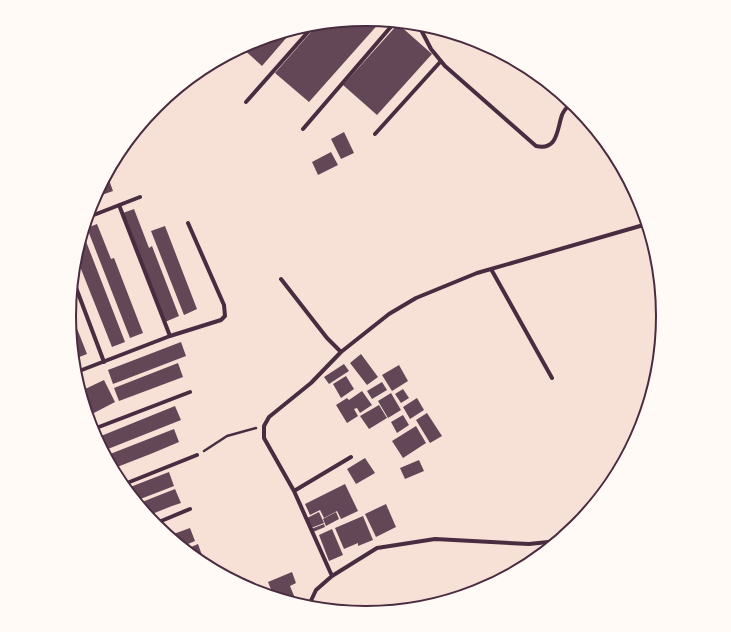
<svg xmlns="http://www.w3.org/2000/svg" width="731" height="632" viewBox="0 0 731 632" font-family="Signika,sans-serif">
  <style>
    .building { fill: #644757 }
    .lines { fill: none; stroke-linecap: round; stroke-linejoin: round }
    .path { stroke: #4a2c40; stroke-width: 2.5 }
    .minor { stroke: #4a2c40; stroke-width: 4 }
    .rim { fill: none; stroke: #4a2c40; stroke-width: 2 }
  </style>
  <rect width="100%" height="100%" fill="#f7e1d7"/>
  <path class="building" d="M366 19 381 21 309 102 275 73 318 24Z
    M398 24 432 54 377 115 343 85Z
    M294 29 262 66 241 47 252 42Z
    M344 132 354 153 341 159 331 139Z
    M331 152 338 165 318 175 312 162Z
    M108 177 113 191 93 198 104 179Z
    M134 209 149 248 152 246 179 316 165 322 123 213Z
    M97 224 111 259 114 258 143 333 130 338 87 228Z
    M165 226 197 309 184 315 151 231Z
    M82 231 125 342 112 347 75 254Z
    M69 308 87 354 74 359 69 316Z
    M181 342 186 356 113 384 108 370Z
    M361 354 378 377 367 385 350 363Z
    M178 363 183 377 119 401 114 388Z
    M344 364 349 371 329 384 324 377Z
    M399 365 408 381 392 391 382 375Z
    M346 376 354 389 341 398 333 384Z
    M104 380 115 402 92 414 81 391Z
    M382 382 387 390 372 399 367 391Z
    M403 389 409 398 401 403 395 394Z
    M362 391 372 405 360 413 357 408 354 409 358 416 347 423 336 405 347 398 349 400Z
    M391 393 401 410 388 418 378 401Z
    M417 398 424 410 410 419 403 407Z
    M379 405 387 418 369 429 360 416Z
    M175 406 181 420 118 445 103 451 96 438Z
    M427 413 442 436 430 443 416 420Z
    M403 415 409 425 397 433 391 422Z
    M416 426 426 443 403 458 392 441Z
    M174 429 179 442 153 453 112 469 105 456Z
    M365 458 375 473 356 484 347 469Z
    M419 460 424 471 405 479 400 468Z
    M169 472 174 486 156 493 135 501 125 489Z
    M345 484 358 511 341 519 337 511 324 518 320 510 310 515 305 504Z
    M175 489 181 503 172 506 147 516 137 504Z
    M386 504 396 527 376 537 365 514Z
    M319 512 324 523 311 528 307 518Z
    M336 512 339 519 326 526 323 519Z
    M363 516 373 540 358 546V543L344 549 335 528Z
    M324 524 325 527 313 532 311 529Z
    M190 528 195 541 181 547 168 536Z
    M332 529 343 555 329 561 319 535Z
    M198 544 203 558 197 560 184 550Z
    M292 572 296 583 290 586 297 603 295 604 274 597 268 582Z
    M354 605 357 612 342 611Z"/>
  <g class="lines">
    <path class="path" d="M204 451 227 436 256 428"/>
    <path class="minor" d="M418 24 431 49 445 66 536 146C558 151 557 129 562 115 564 110 568 106 572 103
      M246 102 315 24
      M303 129 395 22
      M375 134 441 61
      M119 205 170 336
      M86 218 140 197
      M491 269 552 378
      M72 277 104 362
      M281 279 327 338 341 352
      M74 373 170 336 221 320 225 316 224 305 188 223
      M91 430 190 392
      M122 485 197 455
      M294 491 351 457
      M154 524 190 509
      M220 573 224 572
      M332 576 377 548 435 539 529 544 558 541
      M308 607 316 590 332 576 294 491 264 438V426L269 417 311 383 341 352 389 314 416 298 477 273 647 224"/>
  </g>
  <path d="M0 0H731V632H0ZM76 316a290 290 0 1 1 580 0a290 290 0 1 1-580 0Z" fill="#fffaf5" fill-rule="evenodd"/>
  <path class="rim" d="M76 316a290 290 0 1 1 580 0a290 290 0 1 1-580 0Z"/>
</svg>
